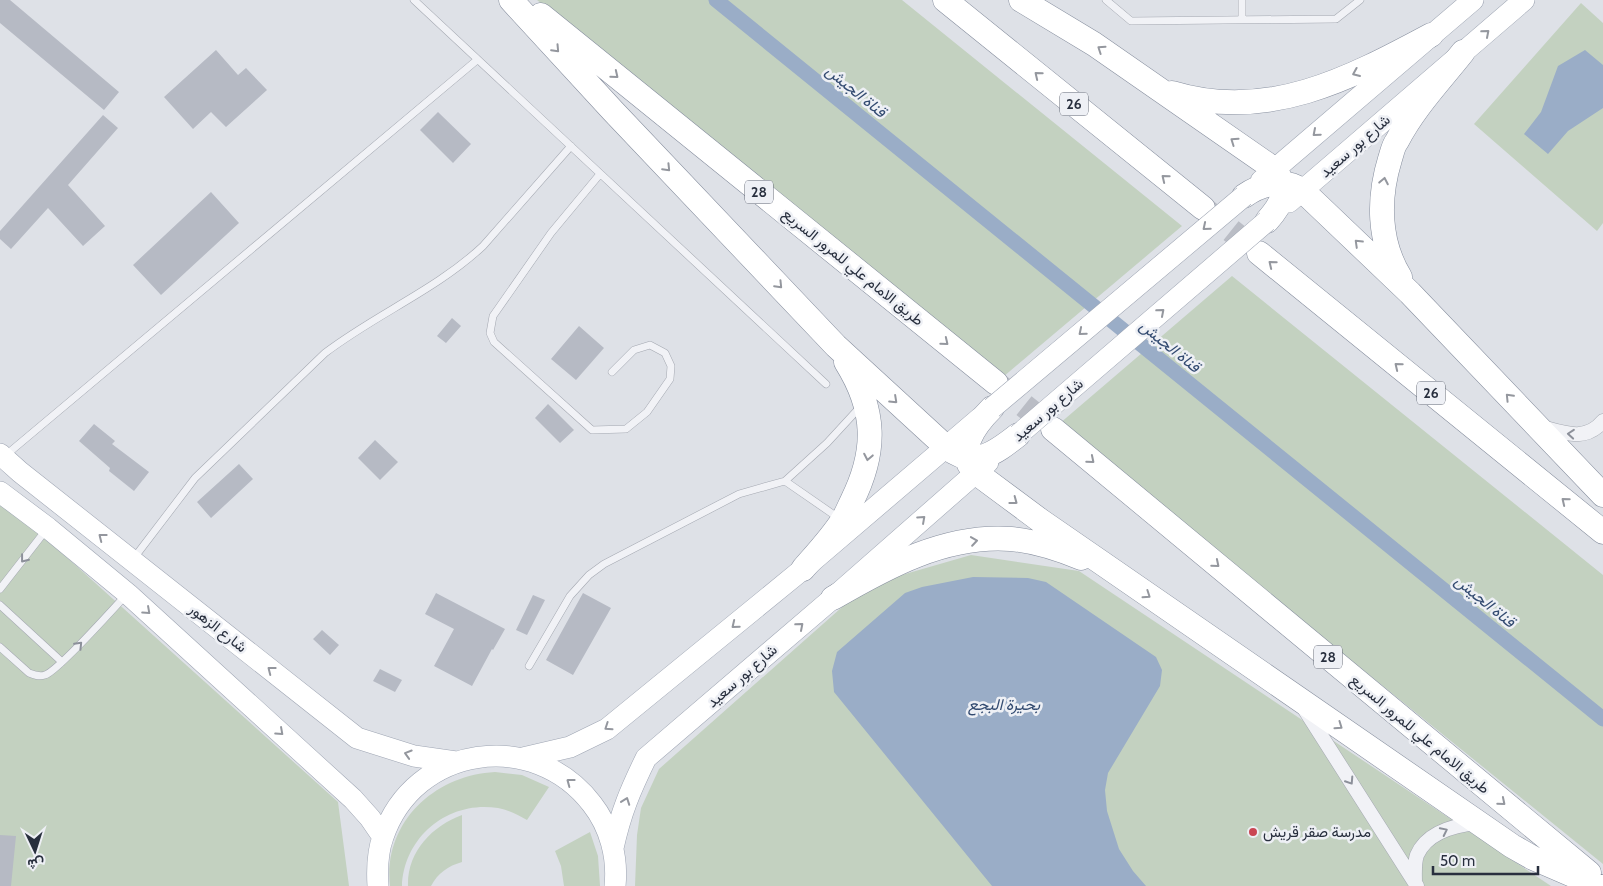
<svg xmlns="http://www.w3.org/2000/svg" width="1603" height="886" viewBox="0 0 1603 886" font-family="Cabin,Vazirmatn,sans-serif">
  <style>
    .green { fill: #c3d1c0 }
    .water { fill: #9aadc7 }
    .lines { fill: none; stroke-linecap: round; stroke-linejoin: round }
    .canal { stroke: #9aadc7; stroke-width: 15 }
    .building { fill: #b6bac4 }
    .highway-tunnel { stroke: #babdc5; stroke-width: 24; stroke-dasharray: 24 12; stroke-linecap: butt }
    .lane-casing { stroke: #a4a8b1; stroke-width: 8 }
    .street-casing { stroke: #a4a8b1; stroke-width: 15 }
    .primary-casing { stroke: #9ea5b3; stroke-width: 22 }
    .highway-casing { stroke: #868e9e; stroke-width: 25 }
    .lane { stroke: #f1f2f6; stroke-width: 7 }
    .street { stroke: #f1f2f6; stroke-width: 14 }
    .primary { stroke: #fff; stroke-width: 21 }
    .highway { stroke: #fff; stroke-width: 24 }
    .primary-bridge-casing { stroke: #9ea5b3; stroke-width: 22; stroke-linecap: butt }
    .primary-bridge { stroke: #fff; stroke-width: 21 }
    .oneway { stroke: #94979e }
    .oneway2 { stroke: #8c909a }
    .poi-dot { fill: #ca4652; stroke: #eef0f5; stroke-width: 2 }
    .labels { text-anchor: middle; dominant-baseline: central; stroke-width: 5; stroke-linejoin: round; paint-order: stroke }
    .shield { fill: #eef0f5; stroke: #636975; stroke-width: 1 }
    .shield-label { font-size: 14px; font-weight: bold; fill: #282f3e }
    .street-label { font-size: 15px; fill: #282f3e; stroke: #eef0f5 }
    .poi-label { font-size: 15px; fill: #282f3e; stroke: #eef0f5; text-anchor: start }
    .water-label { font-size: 16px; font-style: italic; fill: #334b71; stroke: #eef0f5 }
  </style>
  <rect width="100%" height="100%" fill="#dee1e7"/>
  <path class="green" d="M537 0H902L1182 226 1003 377Z
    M1581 3 1603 23V223L1597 231 1474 124Z
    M1232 276 1603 575V864L1059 424Z
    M0 497 338 802 349 886H0Z
    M971 555 1079 571 1551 886H635L637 835 641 808 659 769 867 585Z
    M495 772 522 775 549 787 527 820C518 815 509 810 498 808 449 800 404 836 402 886H390C383 822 435 775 495 772Z
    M462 815V862C448 866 438 873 431 886H408C407 852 432 826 462 815Z
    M590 832 598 856 600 886H564L561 866 555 851Z"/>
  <path class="water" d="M1585 50 1603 65V108L1568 131 1548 154 1524 134 1541 112 1558 66Z
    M973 577 1028 578 1046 582 1156 657 1162 670 1160 686 1108 773 1105 790 1107 811 1119 849 1133 871 1146 886H992L834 692 832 671 837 652 905 593 922 587Z"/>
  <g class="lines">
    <path class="canal" d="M716 0 1603 719"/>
  </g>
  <path class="building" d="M0 0H10L119 92 104 110 0 23Z
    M216 50 238 75 246 68 267 90 226 127 211 112 193 129 164 97Z
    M438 112 471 144 453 163 420 130Z
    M103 115 118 128 68 185 105 226 83 246 48 208 11 249 0 239V231Z
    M211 192 239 223 161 295 133 265Z
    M452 318 461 326 446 343 437 336Z
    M579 326 604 348 576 380 551 359Z
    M548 404 574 430 560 443 535 418Z
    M94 424 115 441 112 444 149 472 134 491 109 471 110 468 79 441Z
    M375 440 398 462 380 480 358 458Z
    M239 464 253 479 211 518 197 502Z
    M436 593 505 629 493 650 492 649 472 686 434 666 454 629 425 614Z
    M583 593 611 608 573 675 546 660Z
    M533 595 545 600 527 635 516 630Z
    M322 630 339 645 330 655 313 639Z
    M380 669 402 680 395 692 373 681Z
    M0 835 16 836 11 886H0Z"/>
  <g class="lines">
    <path class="highway-tunnel" d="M1203 208 1259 253
      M996 383 1053 429"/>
    <defs>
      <path id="lane" d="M414 0 826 384
        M1106 0 1131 21 1336 19 1360 0
        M1242 0V20
        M600 174 551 233 493 316 490 333 494 342 592 430 626 429 647 412 670 379 671 366 665 353 650 345 634 350 612 372
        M6 455 477 60
        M785 481 840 519
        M134 558 195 478 325 353C376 314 436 290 483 246L571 146
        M0 589 46 530
        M0 605 62 662
        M0 647 29 673C34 675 39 677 45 675 58 671 113 609 126 595
        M529 666 570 596 589 575 604 564 739 494 785 481 827 443 861 406"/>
      <path id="street" d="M1542 427C1564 433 1586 442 1603 421
        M1303 707 1417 886
        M1415 883C1415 874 1414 863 1417 855 1427 832 1456 825 1478 823"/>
      <path id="primary" d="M1261 181 1473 0
        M1289 202 1524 0
        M0 454 20 472 357 738 414 756 456 762
        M0 492 48 528 128 594 353 799 370 818 383 837
        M523 758 570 747 607 729 803 569 980 418
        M613 848C621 812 630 791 646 758L833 598 988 462
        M378 886C377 870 377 853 383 837 414 745 534 728 592 804 610 827 618 857 615 886"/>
      <path id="highway" d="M511 0 613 111 836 346 946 447C974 469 994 454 1018 435
        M945 0 1203 208
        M1021 0 1094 44 1274 169C1291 189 1282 204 1267 221
        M541 15 996 383
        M1172 93C1267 122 1349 79 1431 35
        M1244 196C1261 184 1284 177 1303 191L1410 293 1603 495
        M1259 253 1603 532
        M1400 277C1378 241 1378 198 1390 159 1392 153 1393 146 1397 141 1414 108 1440 81 1463 52
        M992 408C976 424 954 452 975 472L1041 521 1512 846 1533 858 1598 886
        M1053 429 1589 873
        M803 569C816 554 831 538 842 521 846 515 849 507 852 501 877 451 876 410 846 362
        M833 598C886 567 946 534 1011 539 1034 541 1059 549 1081 558"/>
    </defs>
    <use href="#lane" class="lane-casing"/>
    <use href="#street" class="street-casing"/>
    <use href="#primary" class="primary-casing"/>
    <use href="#highway" class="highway-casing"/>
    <use href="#lane" class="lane"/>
    <use href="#street" class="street"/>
    <use href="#primary" class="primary"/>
    <use href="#highway" class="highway"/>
    <defs>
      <path id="primary-bridge" d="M992 408 1244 196
        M1018 435 1267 221"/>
    </defs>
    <use href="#primary-bridge" class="primary-bridge-casing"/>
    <use href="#primary-bridge" class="primary-bridge"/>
  </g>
  <defs><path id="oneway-chevron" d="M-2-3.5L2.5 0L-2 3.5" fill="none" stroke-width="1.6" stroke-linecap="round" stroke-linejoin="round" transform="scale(1.25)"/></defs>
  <g class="oneway">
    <use href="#oneway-chevron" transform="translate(1486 33) rotate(-41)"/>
    <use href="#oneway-chevron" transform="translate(556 49) rotate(47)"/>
    <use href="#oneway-chevron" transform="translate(1101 49) rotate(-146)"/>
    <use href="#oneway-chevron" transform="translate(1356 73) rotate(157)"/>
    <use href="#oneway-chevron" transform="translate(615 75) rotate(39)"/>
    <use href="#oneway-chevron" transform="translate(1038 75) rotate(-141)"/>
    <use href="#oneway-chevron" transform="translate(1316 133) rotate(139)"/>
    <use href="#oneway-chevron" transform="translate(1234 141) rotate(-145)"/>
    <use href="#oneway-chevron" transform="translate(667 168) rotate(46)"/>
    <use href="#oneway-chevron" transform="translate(1165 178) rotate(-141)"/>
    <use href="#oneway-chevron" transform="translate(1384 181) rotate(-79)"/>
    <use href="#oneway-chevron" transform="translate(1206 227) rotate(140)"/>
    <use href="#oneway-chevron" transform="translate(1358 243) rotate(-136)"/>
    <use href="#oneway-chevron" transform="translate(1272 264) rotate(-141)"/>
    <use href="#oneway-chevron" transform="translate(779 285) rotate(46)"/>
    <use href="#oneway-chevron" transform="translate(1161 312) rotate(-41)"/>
    <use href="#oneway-chevron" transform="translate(1082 332) rotate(140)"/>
    <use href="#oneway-chevron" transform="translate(945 342) rotate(39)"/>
    <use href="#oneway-chevron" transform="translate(1398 366) rotate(-141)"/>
    <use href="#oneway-chevron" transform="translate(1509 397) rotate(-134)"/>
    <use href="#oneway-chevron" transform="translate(894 400) rotate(43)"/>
    <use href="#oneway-chevron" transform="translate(868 457) rotate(101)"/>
    <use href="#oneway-chevron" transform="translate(1091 460) rotate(40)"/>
    <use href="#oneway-chevron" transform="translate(1014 501) rotate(37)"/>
    <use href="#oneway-chevron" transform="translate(1565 501) rotate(-141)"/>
    <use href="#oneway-chevron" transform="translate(922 519) rotate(-42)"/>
    <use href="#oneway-chevron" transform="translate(102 537) rotate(-142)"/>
    <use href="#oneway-chevron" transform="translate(974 541) rotate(-8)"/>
    <use href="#oneway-chevron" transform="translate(1216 564) rotate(40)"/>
    <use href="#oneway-chevron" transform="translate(1147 595) rotate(34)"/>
    <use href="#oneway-chevron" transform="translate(147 611) rotate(42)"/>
    <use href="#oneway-chevron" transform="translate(735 625) rotate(141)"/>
    <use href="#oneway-chevron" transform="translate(800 626) rotate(-41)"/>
    <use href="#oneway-chevron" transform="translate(271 670) rotate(-142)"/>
    <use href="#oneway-chevron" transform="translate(1339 726) rotate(35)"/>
    <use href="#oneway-chevron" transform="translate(608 727) rotate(146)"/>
    <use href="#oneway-chevron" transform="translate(280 732) rotate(42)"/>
    <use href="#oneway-chevron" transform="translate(408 754) rotate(-163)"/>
    <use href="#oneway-chevron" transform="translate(570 782) rotate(-143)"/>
    <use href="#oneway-chevron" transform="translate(626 801) rotate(-70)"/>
    <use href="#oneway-chevron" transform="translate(1502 802) rotate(40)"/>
  </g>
  <g class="oneway2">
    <use href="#oneway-chevron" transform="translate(1571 434) rotate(-175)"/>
    <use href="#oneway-chevron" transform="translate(24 559) rotate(128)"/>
    <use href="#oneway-chevron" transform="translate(79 645) rotate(-46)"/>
    <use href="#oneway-chevron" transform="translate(1350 781) rotate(57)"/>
    <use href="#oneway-chevron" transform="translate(1444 831) rotate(-26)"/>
  </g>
  <circle class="poi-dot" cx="1253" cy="832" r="5"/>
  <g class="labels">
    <g class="shield">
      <rect x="1060" y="92.5" width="28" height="23" rx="4"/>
      <rect x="745" y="180.5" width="28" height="23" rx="4"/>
      <rect x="1417" y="381.5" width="28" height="23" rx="4"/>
      <rect x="1314" y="645.5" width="28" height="23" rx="4"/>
    </g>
    <g class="shield-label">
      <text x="1074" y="104">26</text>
      <text x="759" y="192">28</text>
      <text x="1431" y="393">26</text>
      <text x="1328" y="657">28</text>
    </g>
    <g class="street-label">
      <text transform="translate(1355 146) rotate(-41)">شارع بور سعيد</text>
      <text transform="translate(853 267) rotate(39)">طريق الامام علي للمرور السريع</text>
      <text transform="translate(1048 410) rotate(-41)">شارع بور سعيد</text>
      <text transform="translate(218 628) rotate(38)">شارع الزهور</text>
      <text transform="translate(742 676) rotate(-41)">شارع بور سعيد</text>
      <text transform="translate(1420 734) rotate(40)">طريق الامام علي للمرور السريع</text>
    </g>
    <g class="poi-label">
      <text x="1263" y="832">مدرسة صقر قريش</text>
    </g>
    <g class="water-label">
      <text transform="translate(856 91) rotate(39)">قناة الجيش</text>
      <text transform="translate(1170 346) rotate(39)">قناة الجيش</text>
      <text transform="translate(1485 601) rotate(39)">قناة الجيش</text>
      <text x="1004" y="704">بحيرة البجع</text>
    </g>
  </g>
  <g transform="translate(35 851) rotate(176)" stroke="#eef0f5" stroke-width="4" paint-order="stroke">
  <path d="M0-4L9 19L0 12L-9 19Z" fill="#282f3e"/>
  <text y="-8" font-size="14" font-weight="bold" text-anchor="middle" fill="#282f3e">ش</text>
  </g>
  <path d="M1433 866v8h105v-8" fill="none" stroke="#282f3e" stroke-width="2.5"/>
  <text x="1440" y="866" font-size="15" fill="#282f3e" stroke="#eef0f5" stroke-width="4" paint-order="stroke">50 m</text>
</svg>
